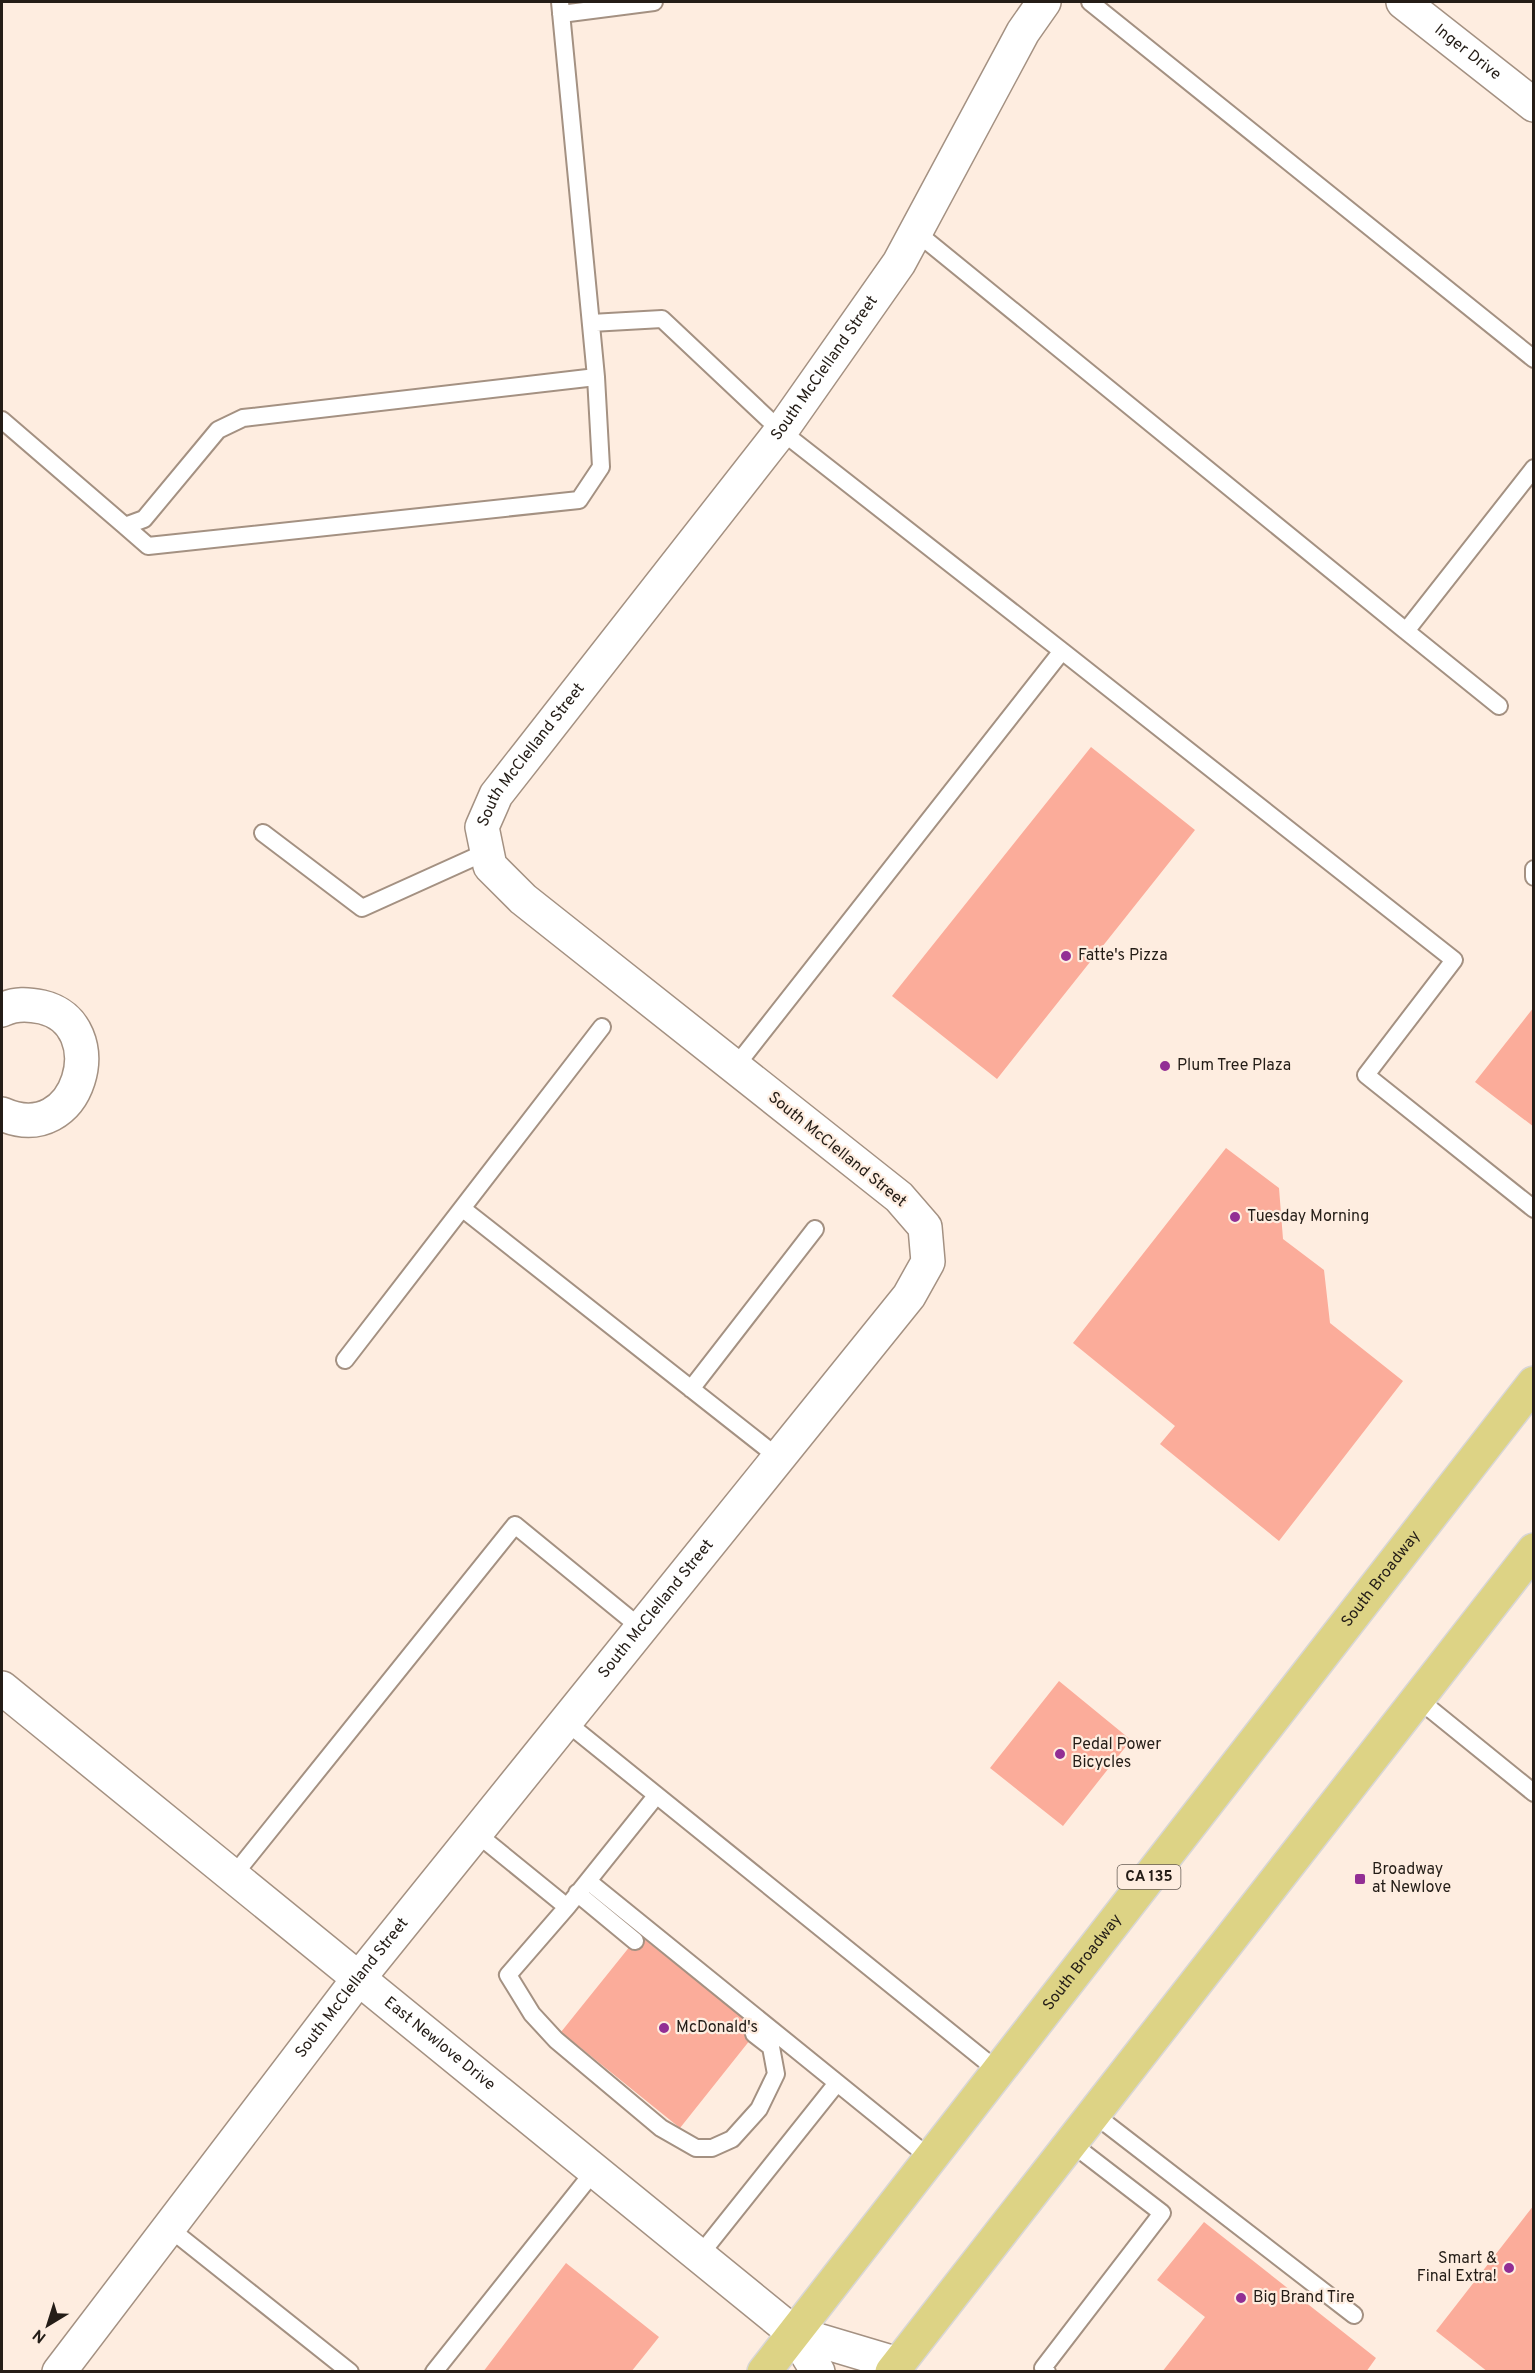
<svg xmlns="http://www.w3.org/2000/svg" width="1535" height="2373" viewBox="0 0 1535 2373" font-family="Overpass,sans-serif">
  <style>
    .building { fill: #fbac9a }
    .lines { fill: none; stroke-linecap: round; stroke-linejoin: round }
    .service-casing { stroke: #a49182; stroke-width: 20 }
    .minor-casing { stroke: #a49182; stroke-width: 36 }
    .primary-casing { stroke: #d8d6d5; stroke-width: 36 }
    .service { stroke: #fff; stroke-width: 16 }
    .minor { stroke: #fff; stroke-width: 33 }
    .primary { stroke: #ddd385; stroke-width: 33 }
    .poi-dot { fill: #922e94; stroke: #feede0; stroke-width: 2 }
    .labels { text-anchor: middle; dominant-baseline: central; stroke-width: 4.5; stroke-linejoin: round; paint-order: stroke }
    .shield { fill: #feede0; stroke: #655b53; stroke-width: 1.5 }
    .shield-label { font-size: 15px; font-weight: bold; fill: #241d17 }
    .street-label { font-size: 16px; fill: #241d17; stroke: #feede0 }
    .poi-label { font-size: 16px; fill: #241d17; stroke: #feede0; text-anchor: start }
  </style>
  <rect width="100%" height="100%" fill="#feede0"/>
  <path class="building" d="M1091 747 1195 830 997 1079 892 996Z
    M1534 1007V1127L1475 1082Z
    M1226 1148 1279 1188 1283 1239 1324 1270 1330 1323 1403 1381 1279 1541 1160 1444 1175 1426 1073 1343Z
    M1059 1681 1131 1740 1063 1826 990 1768Z
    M639 1935 758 2030 680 2128 561 2032Z
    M1534 2205V2372H1488L1436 2331Z
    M1204 2222 1376 2358 1366 2372H1162L1205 2317 1157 2280Z
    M566 2263 659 2337 631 2372H483Z"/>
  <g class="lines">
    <defs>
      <path id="service" d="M1090 2 1534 359
        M561 14 654 2
        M916 232 1406 631 1534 468
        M591 323 662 319 781 431 1062 651
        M2 420 125 526 144 519 218 430 243 418 596 377 560 2
        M125 526 148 546 579 500 601 467 596 377
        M1406 631 1499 706
        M263 833 362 908 486 852
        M1534 869V877
        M735 1067 1062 651 1454 960 1366 1075 1534 1209
        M463 1209 779 1458
        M345 1360 602 1027
        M691 1389 815 1229
        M1418 1699 1534 1793
        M566 1722 998 2071
        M476 1833 567 1907 656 1796
        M233 1876 515 1525 641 1628
        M588 1881 930 2158
        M577 1893 635 1941
        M567 1907 508 1975 532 2014 556 2040 661 2128 696 2148H712L732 2139 759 2109 776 2074 771 2047 754 2034
        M1095 2115 1354 2315
        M169 2228 350 2372
        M699 2256 837 2083
        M434 2372 595 2170
        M1047 2372 1043 2368 1162 2213 1071 2143"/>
      <g id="minor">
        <path id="s1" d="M1403 2 1534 105"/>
        <path d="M2 1010C15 1003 28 1004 42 1007 114 1024 80 1149 2 1114"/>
        <path id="s2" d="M2 1688 794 2333 818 2372"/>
        <path d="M794 2333 898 2364"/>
        <path id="s3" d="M59 2372 359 1978 909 1296 928 1262 925 1227 899 1197 523 899 490 866 482 827 496 795 781 431 899 263 1023 32 1044 2"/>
      </g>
      <g id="primary">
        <path id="s4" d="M764 2372 1534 1383"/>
        <path d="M892 2372 1534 1550"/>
      </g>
    </defs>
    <use href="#service" class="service-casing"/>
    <use href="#minor" class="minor-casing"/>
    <use href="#primary" class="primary-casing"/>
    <use href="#service" class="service"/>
    <use href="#minor" class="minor"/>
    <use href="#primary" class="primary"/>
  </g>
  <g class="poi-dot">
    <circle cx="1066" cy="956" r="6"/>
    <circle cx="1165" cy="1066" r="6"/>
    <circle cx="1235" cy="1217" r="6"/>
    <circle cx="1060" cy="1754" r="6"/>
    <rect x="1354" y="1873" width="12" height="12" rx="3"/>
    <circle cx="664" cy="2028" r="6"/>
    <circle cx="1509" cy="2268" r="6"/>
    <circle cx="1241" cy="2298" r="6"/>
  </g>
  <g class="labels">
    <rect class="shield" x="1117.5" y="1865" width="63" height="24" rx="4.5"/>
    <g class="shield-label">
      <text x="1149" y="1877">CA 135</text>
    </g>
    <g class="street-label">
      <text stroke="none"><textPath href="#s1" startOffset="82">Inger Drive</textPath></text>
      <text stroke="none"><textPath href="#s3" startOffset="2625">South McClelland Street</textPath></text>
      <text stroke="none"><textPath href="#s3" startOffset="2139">South McClelland Street</textPath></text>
      <text transform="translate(837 1150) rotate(39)">South McClelland Street</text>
      <text stroke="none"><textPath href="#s4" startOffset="1005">South Broadway</textPath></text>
      <text stroke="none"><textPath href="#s3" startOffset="969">South McClelland Street</textPath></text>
      <text stroke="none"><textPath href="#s4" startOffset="519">South Broadway</textPath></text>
      <text stroke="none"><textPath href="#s3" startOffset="483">South McClelland Street</textPath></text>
      <text stroke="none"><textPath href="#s2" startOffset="564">East Newlove Drive</textPath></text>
    </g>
    <g class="poi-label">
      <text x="1078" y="956">Fatte's Pizza</text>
      <text x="1177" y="1066">Plum Tree Plaza</text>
      <text x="1247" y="1217">Tuesday Morning</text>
      <text x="1072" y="1745">Pedal Power<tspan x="1072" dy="18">Bicycles</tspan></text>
      <text x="1372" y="1870">Broadway<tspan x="1372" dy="18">at Newlove</tspan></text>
      <text x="676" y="2028">McDonald's</text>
      <text x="1497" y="2259" text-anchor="end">Smart &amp;<tspan x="1497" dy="18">Final Extra!</tspan></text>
      <text x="1253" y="2298">Big Brand Tire</text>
    </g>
  </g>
  <rect width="1535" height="2373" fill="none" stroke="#241d17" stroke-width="6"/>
  <g transform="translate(48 2325) rotate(218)" stroke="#feede0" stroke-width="4.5" paint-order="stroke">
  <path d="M0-4.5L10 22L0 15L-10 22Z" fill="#241d17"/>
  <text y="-9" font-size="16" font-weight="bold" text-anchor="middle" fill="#241d17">N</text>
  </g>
</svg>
